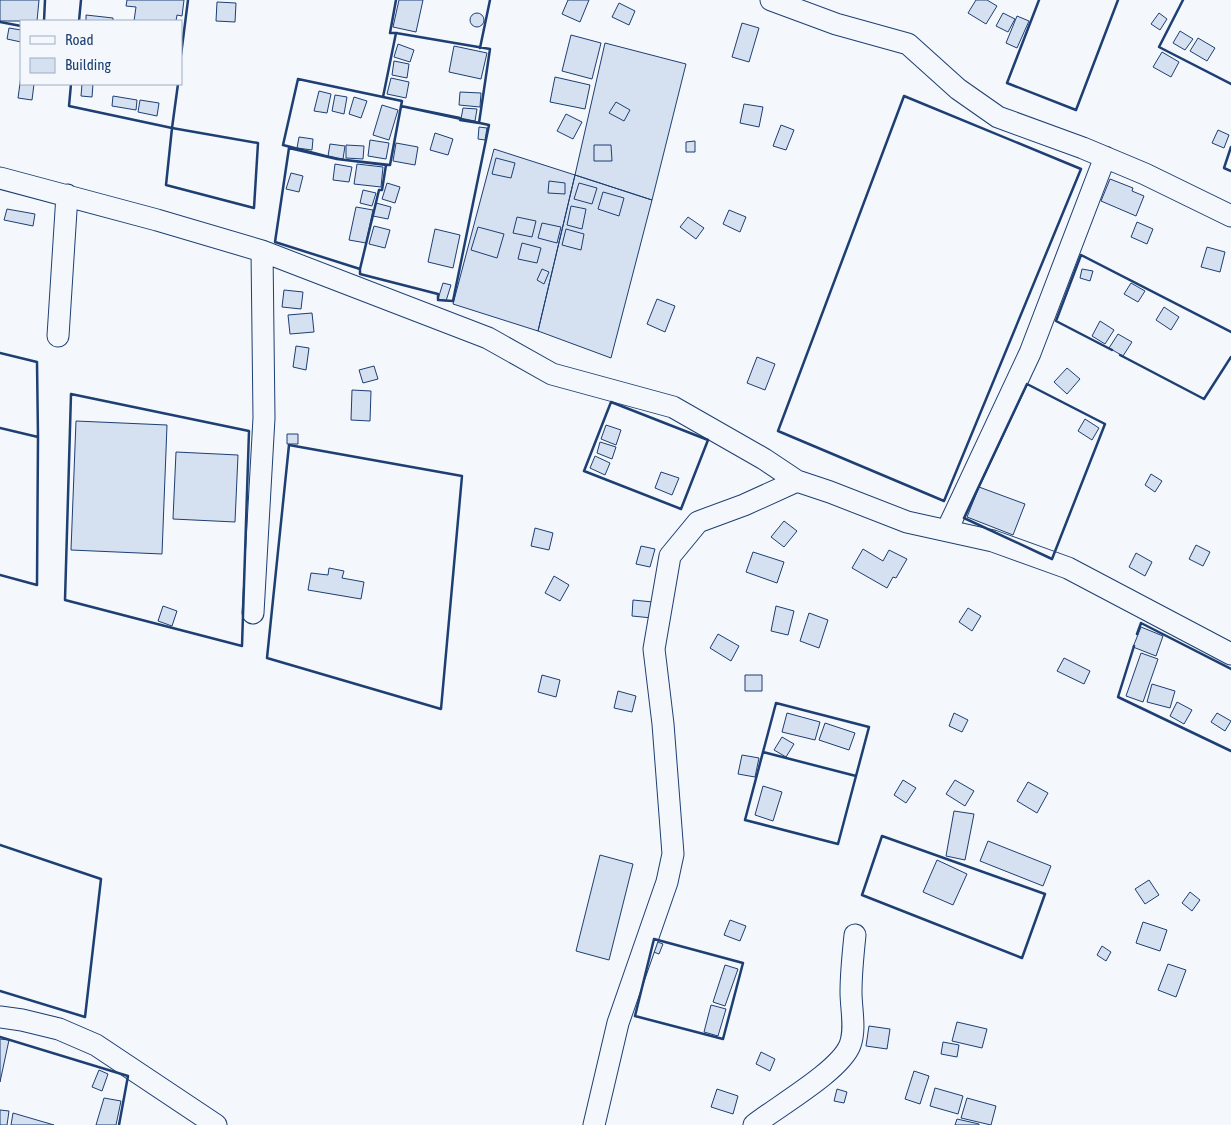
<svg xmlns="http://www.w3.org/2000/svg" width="1231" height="1125" viewBox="0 0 1231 1125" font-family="'Asap Condensed',sans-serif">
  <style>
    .building { fill: #d5e0f0; stroke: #1d3f73 }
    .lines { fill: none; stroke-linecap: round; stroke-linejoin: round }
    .street-casing { stroke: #1d3f73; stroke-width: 23 }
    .street { stroke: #f4f7fb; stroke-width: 21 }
    .wall { stroke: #1d3f73; stroke-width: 2.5 }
  </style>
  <rect width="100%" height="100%" fill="#f4f7fb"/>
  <path class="building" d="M0 0H39L37 21H0Z
    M127 0H184L182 16 177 15 176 21H134L136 7 126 6Z
    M399 0H423L416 32 393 27Z
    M568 0H589L580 22 562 14Z
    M976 0H987L997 6 986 24 968 13Z
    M217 2 236 3 235 22 216 21Z
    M619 3 635 11 629 25 612 17Z
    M470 20a7 7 0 1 1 14 0a7 7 0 1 1-14 0Z
    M1003 13 1015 19 1008 32 996 26Z
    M1159 13 1167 19 1160 30 1151 24Z
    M86 15 113 18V21H86Z
    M1017 16 1029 21 1017 48 1006 43Z
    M742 23 759 28 749 62 732 57Z
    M9 28 21 30V42L7 39Z
    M1180 31 1193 39 1185 50 1173 43Z
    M571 35 601 43 592 79 562 71Z
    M1198 38 1215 48 1207 61 1190 51Z
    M605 43 686 64 652 200 575 175Z
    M398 44 414 50 410 62 394 57Z
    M454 46 487 53 481 79 449 72Z
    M1162 52 1179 62 1171 77 1153 67Z
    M394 61 409 64 407 78 392 75Z
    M21 76V84H34L32 100 18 98Z
    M555 77 590 85 585 109 550 102Z
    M391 78 409 82 406 98 387 94Z
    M82 84H93L92 97 81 96Z
    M319 91 331 94 327 113 314 111Z
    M460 92 481 93 480 107 459 105Z
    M335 95 347 97 344 114 332 111Z
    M113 96 137 100 136 110 112 106Z
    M354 97 367 101 361 118 349 114Z
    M140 100 159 103 157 116 138 112Z
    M616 102 630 110 624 121 609 113Z
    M744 104 763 107 759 127 740 123Z
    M382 105 398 110 389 140 373 135Z
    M463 108 477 109 475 121 461 119Z
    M566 114 582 122 573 139 557 131Z
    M781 125 794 130 786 150 773 146Z
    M479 127 487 128 485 140 478 139Z
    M1218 130 1229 135 1224 148 1212 143Z
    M435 133 453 139 448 155 430 150Z
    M299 137 313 139 312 150 297 148Z
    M370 140 389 143 386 159 368 156Z
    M695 141V152H686V142Z
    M396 143 418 147 415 165 393 161Z
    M330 144 345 146 343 159 328 156Z
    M346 145 364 146 363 159 346 158Z
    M594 145H611L612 161H594Z
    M494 149 575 175 538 331 453 304Z
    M496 158 515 163 511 178 492 174Z
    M335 164 352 167 349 182 333 180Z
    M357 164 383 167 381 187 354 184Z
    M291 173 303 176 299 192 286 189Z
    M575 175 652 200 611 358 538 331Z
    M1110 179 1133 188 1132 191 1144 196 1136 216 1101 201Z
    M549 181 565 183V194L548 193Z
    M387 183 400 187 395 203 382 199Z
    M579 183 597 188 592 204 574 199Z
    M363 190 376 193 372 206 360 203Z
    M603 192 624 198 619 216 598 209Z
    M376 203 391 207 388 219 373 216Z
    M571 206 586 209 582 229 567 225Z
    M356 207 373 210 366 243 349 240Z
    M7 209 35 214 33 226 4 220Z
    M729 210 746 217 740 232 723 224Z
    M517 217 536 221 532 237 513 233Z
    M688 217 704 228 696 239 680 227Z
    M1137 222 1153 229 1147 244 1131 237Z
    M542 223 561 227 557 243 538 238Z
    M374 226 390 230 385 248 369 244Z
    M478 227 504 234 497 258 471 250Z
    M435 229 460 235 453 268 428 262Z
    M566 229 584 234 581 250 562 245Z
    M522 243 541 248 537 263 518 259Z
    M1207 247 1225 252 1220 272 1201 267Z
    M542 269 549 272 544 284 537 280Z
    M1082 269 1093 271 1090 281 1080 278Z
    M443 283 451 285 446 301 438 299Z
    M1131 283 1145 291 1138 302 1124 294Z
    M284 290 303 292 301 309 282 307Z
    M657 299 675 306 665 332 647 324Z
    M1164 307 1179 317 1171 330 1156 320Z
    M312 313 314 332 290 334 288 315Z
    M1100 321 1114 330 1105 344 1092 336Z
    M1118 334 1132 342 1123 356 1109 348Z
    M296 346 309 348 306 370 293 367Z
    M757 357 775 364 765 390 747 383Z
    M374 366 378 379 363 383 359 370Z
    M1067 368 1080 379 1067 394 1054 382Z
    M352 390 371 391 370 421 351 420Z
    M1085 419 1099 428 1092 440 1078 431Z
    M76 421 167 425 162 554 71 550Z
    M606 425 621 430 616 445 601 439Z
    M287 434H298V444H287Z
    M600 442 616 447 612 459 597 453Z
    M176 452 238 455 235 522 173 519Z
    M595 456 610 463 605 475 590 468Z
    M661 472 679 478 672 495 655 488Z
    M1151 474 1162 481 1155 492 1145 485Z
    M979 487 1025 504 1013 535 967 517Z
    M784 521 797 531 784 547 771 537Z
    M535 528 553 533 549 550 531 546Z
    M1196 545 1210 552 1203 566 1189 559Z
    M641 546 655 549 650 567 636 564Z
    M863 549 883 561 889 550 907 559 896 578 893 577 887 588 852 568Z
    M753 552 784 562 777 583 746 572Z
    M1136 553 1152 562 1145 576 1129 567Z
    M329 568 344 571 342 578 364 582 361 599 308 590 311 573 328 575Z
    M554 576 569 585 560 601 545 593Z
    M633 600 653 602 652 618 632 616Z
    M163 606 177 611 172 626 158 621Z
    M776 606 794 611 788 635 771 631Z
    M968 608 981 616 972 631 959 622Z
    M809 613 828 620 819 648 800 641Z
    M1141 627 1163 636 1156 656 1133 647Z
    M718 634 739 646 731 661 710 648Z
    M1141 653 1158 659 1143 702 1126 696Z
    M1064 658 1090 671 1084 684 1057 671Z
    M542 675 560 680 556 697 538 692Z
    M745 675H762V691H745Z
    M1152 684 1175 691 1170 708 1147 702Z
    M618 691 636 696 632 712 614 708Z
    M1177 702 1192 710 1184 724 1170 716Z
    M787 713 820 722 815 740 782 732Z
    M954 713 968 720 962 732 949 726Z
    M1217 713 1231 721 1225 731 1211 722Z
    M825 723 855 733 849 750 819 740Z
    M782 737 794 744 786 757 774 750Z
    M742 755 759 758 755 777 738 774Z
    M903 780 916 788 906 803 894 795Z
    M955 780 974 791 965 806 946 794Z
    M1028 782 1048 793 1037 813 1017 801Z
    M763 786 782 792 773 821 755 815Z
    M954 811 974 814 965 860 946 856Z
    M988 841 1051 866 1043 886 980 861Z
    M600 855 633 864 609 960 576 951Z
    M937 860 967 874 953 905 923 892Z
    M1149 880 1159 895 1145 904 1135 889Z
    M1190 892 1200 900 1192 911 1182 903Z
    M730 920 746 926 740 941 724 935Z
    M1143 922 1167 930 1160 951 1136 943Z
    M655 941 663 944 659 954 651 951Z
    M1102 946 1111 952 1106 961 1097 955Z
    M1168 964 1186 970 1176 997 1158 990Z
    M725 965 738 969 725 1006 713 1002Z
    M711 1005 726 1009 718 1036 704 1032Z
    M957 1022 987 1029 982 1048 952 1041Z
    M869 1026 890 1029 887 1049 866 1046Z
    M0 1039 9 1040 0 1082Z
    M943 1042 959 1045 957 1057 941 1054Z
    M761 1052 775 1059 770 1071 756 1064Z
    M99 1070 108 1074 102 1091 92 1087Z
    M914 1071 929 1076 920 1104 905 1099Z
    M935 1088 963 1096 958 1114 930 1106Z
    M717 1089 738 1096 733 1114 711 1107Z
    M837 1089 847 1092 844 1103 834 1101Z
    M104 1098 121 1101 116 1125H96Z
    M967 1098 996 1106 991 1125 961 1118Z
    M0 1110 9 1111 7 1125H0Z
    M13 1113 54 1125H11Z
    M957 1119 979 1124V1125H955Z"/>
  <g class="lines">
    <defs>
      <path id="street" d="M771 0 836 24 908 44 958 89 998 117 1083 148 1145 174 1231 216
        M0 178 157 220 262 251 488 338 552 374 673 407 764 459 797 481 830 492 907 522 993 541 1068 568 1231 654
        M58 336 67 195
        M947 530 1030 353 1105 157
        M253 613 264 418 262 251
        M0 1017 22 1020 59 1029 96 1045 216 1125
        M594 1125 618 1023 667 882 673 854 663 724 654 649 670 556 698 522 744 505 797 481
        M754 1125C778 1106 840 1071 850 1045 856 1029 851 1009 851 992 851 973 853 954 855 935"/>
    </defs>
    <use href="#street" class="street-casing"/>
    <use href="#street" class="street"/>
    <path class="wall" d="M396 0 390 33H397
      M1039 0 1007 83 1076 110 1118 0
      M1183 0 1159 47 1231 84
      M44 21 45 0
      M79 21 81 0
      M0 22 21 26
      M396 33 490 49 479 123 460 120V118L401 106 402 101 383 97Z
      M480 48 490 0
      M181 55 188 0
      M298 79 402 101 390 165 337 159 283 145Z
      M71 84 69 106 172 128 178 84
      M904 96 1081 169 944 501 778 431Z
      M401 106 489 125 453 301 438 300V294L360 274V269L379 190H382L386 165H390Z
      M172 128 258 143 254 208 166 185Z
      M1231 147 1224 168 1231 171
      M289 148 337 159 386 165 382 190H379L360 269 275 242Z
      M1112 350 1056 321 1081 255 1231 332
      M0 353 37 362 38 437H37
      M1120 355 1204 399 1231 357
      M1027 384 1105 424 1052 559 964 518Z
      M71 394 249 431 242 646 65 600Z
      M611 402 708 440 681 509 584 471Z
      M0 428 38 437 37 585 0 575
      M289 445 462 476 441 709 267 658Z
      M1137 634 1141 623 1231 669
      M1134 646 1118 697 1231 751
      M776 703 869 727 856 776 763 752Z
      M763 752 856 776 838 844 745 820Z
      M882 836 1045 894 1022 958 862 895Z
      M0 845 101 879 85 1017 0 991
      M654 939 743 963 723 1039 635 1016Z
      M0 1037 128 1076 119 1125"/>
  </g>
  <rect x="20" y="20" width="162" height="65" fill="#f4f7fb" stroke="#9eadc5"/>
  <rect x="30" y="36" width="25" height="8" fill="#f4f7fb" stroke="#9eadc5"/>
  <text x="65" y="45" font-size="15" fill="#1d3f73">Road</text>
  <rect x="30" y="58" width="25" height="15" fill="#d5e0f0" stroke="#9eadc5"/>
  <text x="65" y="70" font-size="15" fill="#1d3f73">Building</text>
</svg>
